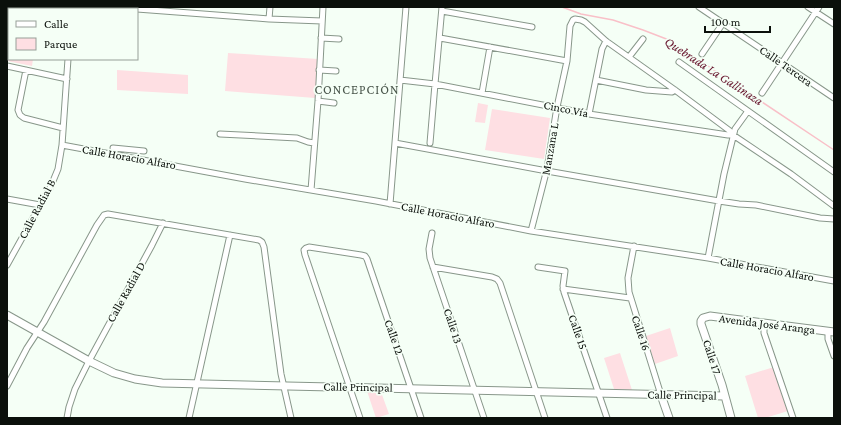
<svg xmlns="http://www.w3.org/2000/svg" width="841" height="425" viewBox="0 0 841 425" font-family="'Crimson Pro',serif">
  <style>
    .green { fill: #fedfe3 }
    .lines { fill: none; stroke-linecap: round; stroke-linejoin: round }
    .stream { stroke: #f9c0c8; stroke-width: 1.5 }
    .street-casing { stroke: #88978a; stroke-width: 7 }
    .secondary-casing { stroke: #88978a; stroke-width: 9 }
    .street { stroke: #fff; stroke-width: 5 }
    .secondary { stroke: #fff; stroke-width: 7 }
    .labels { text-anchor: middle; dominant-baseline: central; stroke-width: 3.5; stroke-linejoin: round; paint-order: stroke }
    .street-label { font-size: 12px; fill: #0b100b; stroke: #f5fff6 }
    .water-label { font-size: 13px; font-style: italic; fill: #691930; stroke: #f5fff6 }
    .neighbourhood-label { font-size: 13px; letter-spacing: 1px; fill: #4a574c; stroke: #f5fff6 }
  </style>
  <rect width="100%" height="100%" fill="#f5fff6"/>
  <path class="green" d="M7 7H40V9H9V59H33L32 66 7 61Z
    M228 53 318 59 315 98 225 91Z
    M117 70 188 75V94L117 90Z
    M478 103 488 105 485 123 475 122Z
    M492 109 550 118 544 159 485 150Z
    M670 328 678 356 655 364 646 336Z
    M620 353 632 390 614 389 604 358Z
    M774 367 788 411 765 418H758L745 376Z
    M367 391 381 392 389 414 376 418Z"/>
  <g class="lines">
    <path class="stream" d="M562 7 581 14 613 20 643 30 669 40 834 150"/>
    <defs>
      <path id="street" d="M94 7 134 9
        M699 7 834 98
        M808 7 834 24
        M71 9V7
        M137 9 269 19 322 21
        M442 11 532 27
        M269 19 270 7
        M321 38 339 39
        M440 38 567 61
        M702 54 723 23
        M629 57 643 39
        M679 62 834 172
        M7 66 67 79
        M26 70 18 110 20 115 24 118 63 128
        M319 70 336 71
        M400 80 435 84 589 114 728 135H733
        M596 80 646 90 672 92 675 90
        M482 93 490 47
        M762 93 819 7
        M318 101 334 103
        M589 114 602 49 606 41
        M220 134 297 138 308 142 314 143
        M395 143 547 171 719 201 739 204 756 205 820 218 834 219
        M430 143 435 84 442 7
        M62 145 245 179 376 201 531 231 708 258 834 281
        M113 148 144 151
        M311 190 318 101 323 7
        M7 199 40 205
        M390 204 406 7
        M531 231 547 169 557 107 567 61 570 26 573 20 575 19 581 20 585 22 606 41 675 90 730 131 733 135 791 174 834 206
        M432 233 429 249 430 258 484 418
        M634 246 628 278 629 292 661 395
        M708 258 724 174 735 129 748 111
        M7 265 51 186 58 169 62 145 68 59
        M433 267 492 277 497 279 500 283 545 418
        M538 267 565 271 563 286 564 292 607 418
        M563 289 630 298
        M764 323V333L793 418
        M828 332V339L834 356
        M7 386 27 348 44 322 97 225 104 215 108 214 259 240 262 242 264 247 281 374 291 418
        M67 418 69 407 75 389 89 361 152 245 163 223
        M189 418 230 235
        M360 418 305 255 304 250 306 248 309 247 361 255 365 256 367 259 421 418"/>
      <path id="secondary" d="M7 315 89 361 114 373 135 379 162 383 724 396
        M661 395 669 418
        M731 418 722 385 701 324V321L703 318 710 316 834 332"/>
    </defs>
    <use href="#street" class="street-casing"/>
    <use href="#secondary" class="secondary-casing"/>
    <use href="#street" class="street"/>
    <use href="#secondary" class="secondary"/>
  </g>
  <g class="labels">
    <g class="street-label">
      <text transform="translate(786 66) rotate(35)">Calle Tercera</text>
      <text transform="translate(566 109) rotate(11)">Cinco Vía</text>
      <text transform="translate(550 149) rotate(-80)">Manzana L</text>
      <text transform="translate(129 157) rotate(10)">Calle Horacio Alfaro</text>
      <text transform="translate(37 209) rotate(-62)">Calle Radial B</text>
      <text transform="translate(448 215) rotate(11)">Calle Horacio Alfaro</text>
      <text transform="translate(767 269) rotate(10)">Calle Horacio Alfaro</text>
      <text transform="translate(126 292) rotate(-61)">Calle Radial D</text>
      <text transform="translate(767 324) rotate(7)">Avenida José Aranga</text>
      <text transform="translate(453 326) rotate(72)">Calle 13</text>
      <text transform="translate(578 332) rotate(71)">Calle 15</text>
      <text transform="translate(641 333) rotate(72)">Calle 16</text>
      <text transform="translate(394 337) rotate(71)">Calle 12</text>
      <text transform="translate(712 357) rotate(72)">Calle 17</text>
      <text transform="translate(358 387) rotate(1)">Calle Principal</text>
      <text transform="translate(682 395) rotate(1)">Calle Principal</text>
    </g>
    <g class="water-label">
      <text transform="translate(714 71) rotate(33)">Quebrada La Gallinaza</text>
    </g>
    <g class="neighbourhood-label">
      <text x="357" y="89">CONCEPCIÓN</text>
    </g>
  </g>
  <rect width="841" height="425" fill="none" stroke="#0b100b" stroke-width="16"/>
  <rect x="8" y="8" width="130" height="52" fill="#f5fff6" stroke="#979f98"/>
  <rect x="16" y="21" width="20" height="6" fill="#ffffff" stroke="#979f98"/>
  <text x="44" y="28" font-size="12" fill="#0b100b">Calle</text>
  <rect x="16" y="38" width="20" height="12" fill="#fedfe3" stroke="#979f98"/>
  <text x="44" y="48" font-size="12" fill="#0b100b">Parque</text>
  <path d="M705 26v6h65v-6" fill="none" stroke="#0b100b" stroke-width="2"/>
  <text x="711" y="26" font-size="12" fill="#0b100b" stroke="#f5fff6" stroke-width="3" paint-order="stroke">100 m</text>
</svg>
